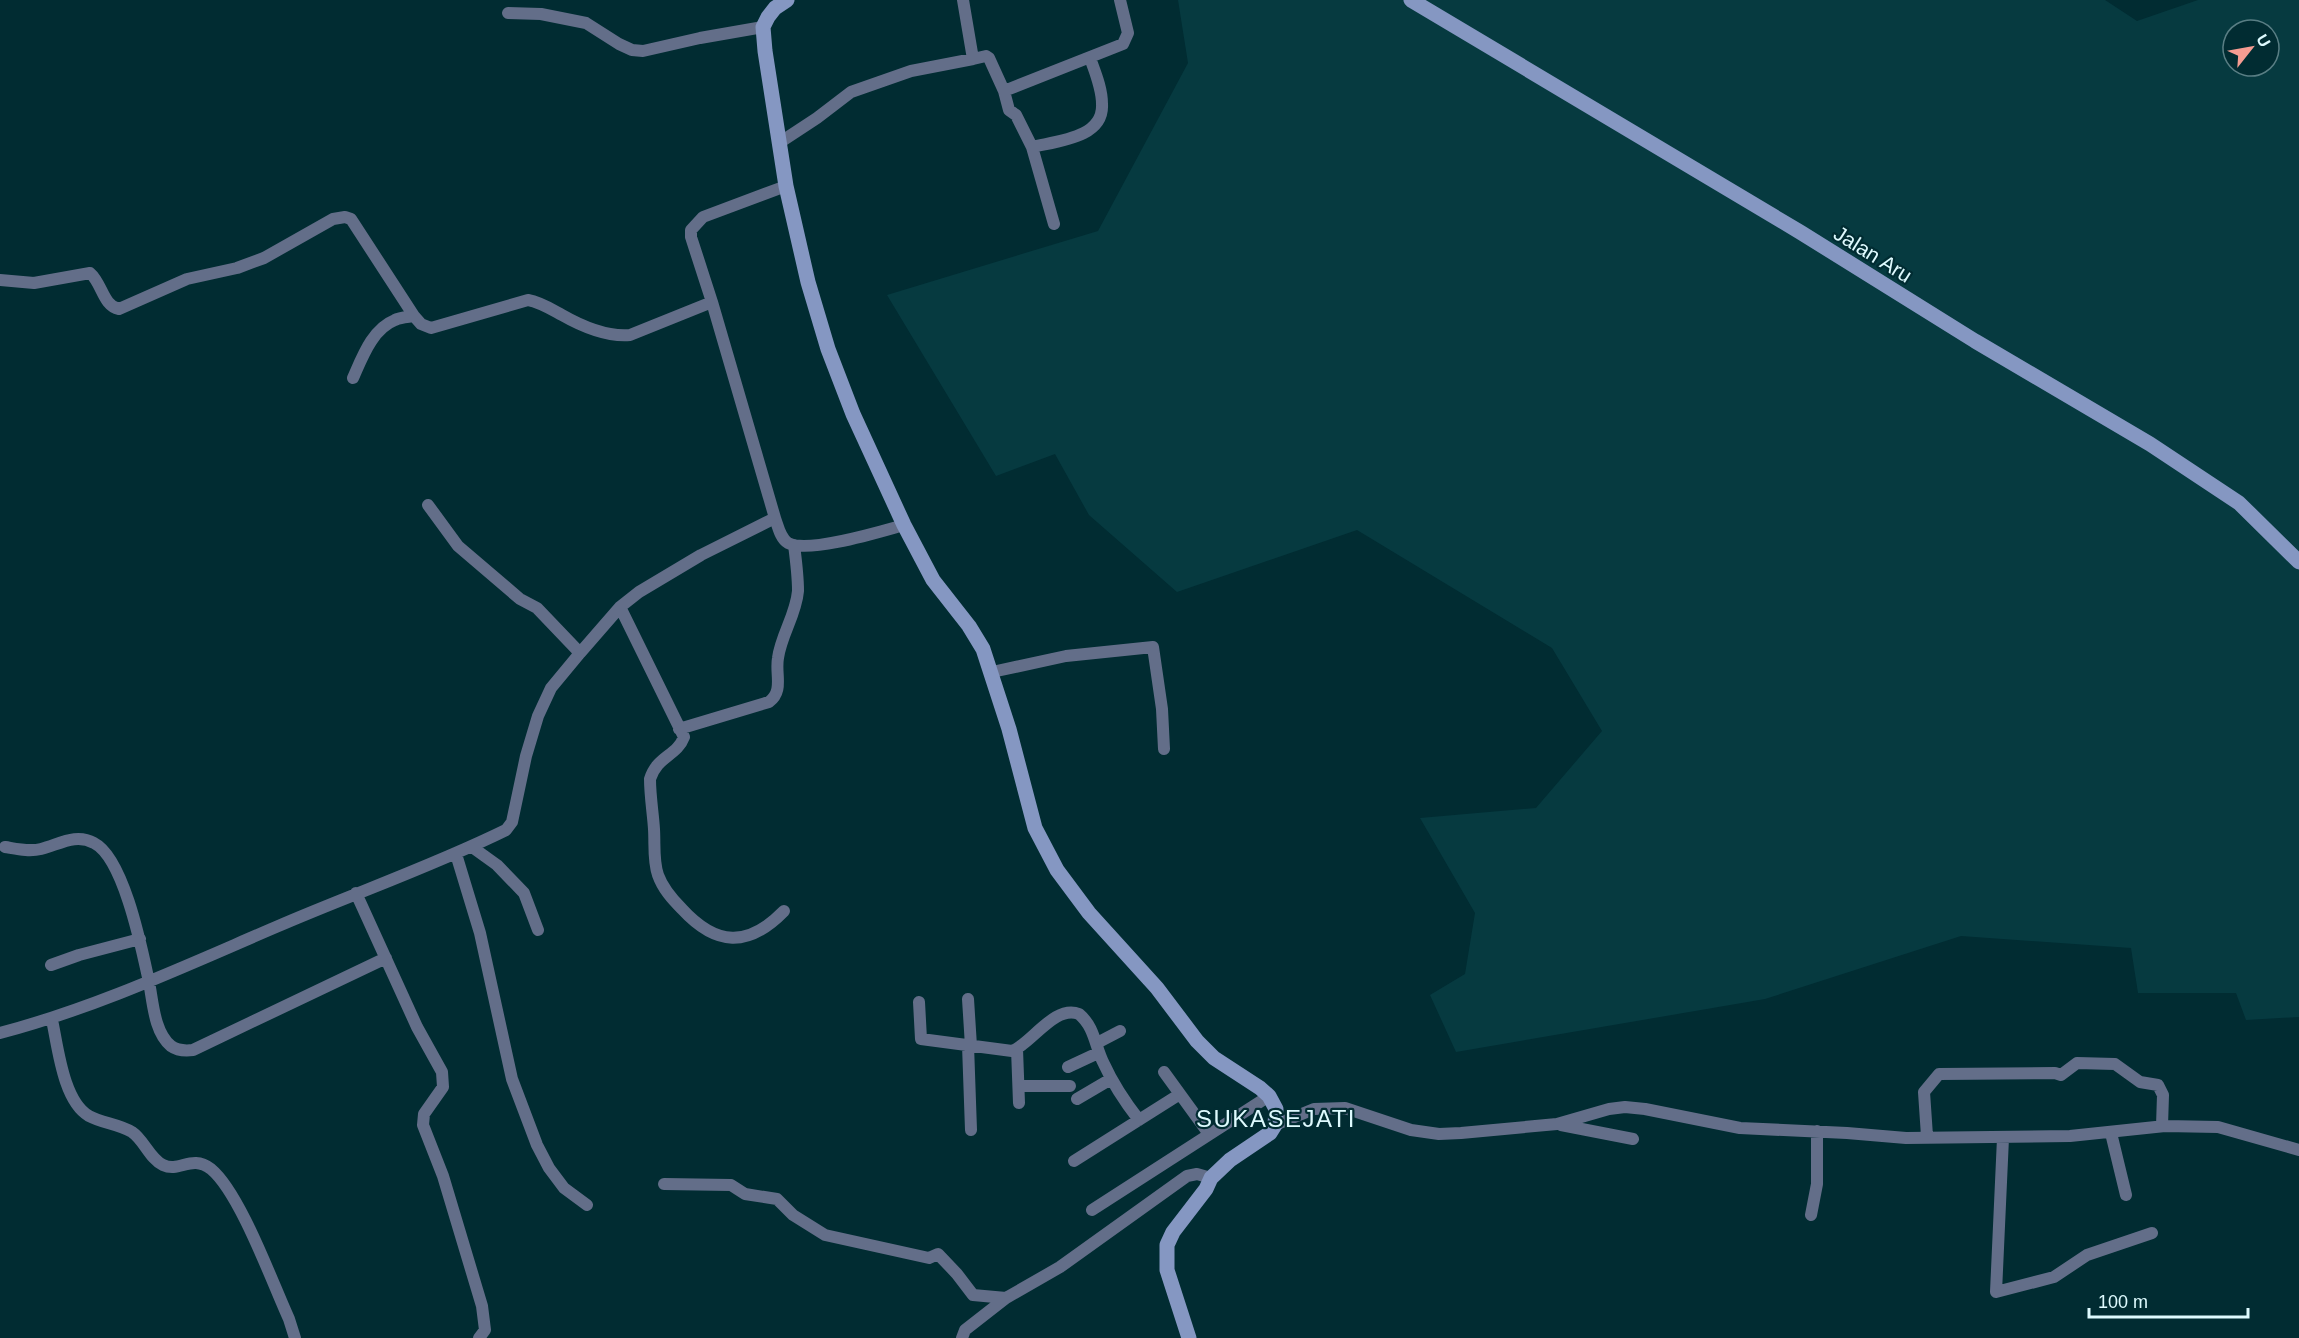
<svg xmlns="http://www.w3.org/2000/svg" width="2299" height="1338" viewBox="0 0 2299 1338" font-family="Arial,sans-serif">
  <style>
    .built { fill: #063a40; fill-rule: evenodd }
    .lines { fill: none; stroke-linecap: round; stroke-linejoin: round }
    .street { stroke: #636e89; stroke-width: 12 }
    .secondary { stroke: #8597c2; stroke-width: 15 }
    .labels { text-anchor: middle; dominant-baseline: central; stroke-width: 4.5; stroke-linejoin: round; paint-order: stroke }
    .street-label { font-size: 21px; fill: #defafe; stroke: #012c32 }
    .quarter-label { font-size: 24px; letter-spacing: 1.5px; fill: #defafe; stroke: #012c32 }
  </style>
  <rect width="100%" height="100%" fill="#012c32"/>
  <path class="built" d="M1178 0H2105L2137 21 2198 0H2299V1017L2246 1020 2236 993H2138L2131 948 1961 936 1765 999 1456 1052 1430 995 1465 974 1475 913 1420 818 1536 808 1602 731 1552 648 1357 530 1177 592 1089 515 1055 454 996 476 887 295 1098 231 1188 63ZM2233 30H2269V66H2233Z"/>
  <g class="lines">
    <path class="street" d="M963 0 973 59 986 56 989 58 1004 91 1009 110 1016 115 1032 147 1054 224
      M508 13 541 14 586 23 619 44 632 50 643 51 700 38 763 27
      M1004 91 1123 44 1128 33 1120 0
      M779 143 817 118 851 92 911 71 973 59
      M1032 147C1057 141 1104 138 1102 104 1102 88 1095 72 1090 58
      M0 280 34 283 90 273C102 283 103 306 119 309L187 279 237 268 264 258 333 219 345 217 351 219 414 316 421 324 431 328 528 300C540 302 551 309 562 315 583 327 606 337 630 335L712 302
      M353 378C362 358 372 329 395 320 400 317 408 317 414 316
      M428 505 458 546 520 599 537 608 580 653
      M775 518 712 302 691 237V230L703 217 786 186
      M620 607 684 737C677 756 657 756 650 779 650 796 653 813 654 829 655 845 653 861 658 875 663 889 672 899 682 909 716 946 748 948 784 911
      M992 672 1066 656 1153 647 1162 709 1164 749
      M679 729 769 702C784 691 775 674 778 658 781 635 796 615 798 591 798 576 796 560 794 545
      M5 847C17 849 29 852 41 849 60 844 76 833 94 843 124 858 142 950 149 982 153 1002 154 1032 171 1046 178 1051 185 1051 193 1050L386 958
      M472 847 497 865 524 893 538 930
      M456 854 480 933 512 1079 537 1145 549 1168 564 1188 587 1205
      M356 893 417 1027 442 1072 443 1087 424 1114 423 1125 443 1176 482 1306 485 1330 479 1338
      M51 965 79 955 140 939
      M968 999 971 1046
      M919 1002 921 1039 1012 1051C1031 1044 1055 1004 1079 1014 1095 1027 1095 1047 1104 1064 1113 1084 1125 1102 1139 1120
      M52 1020C58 1047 63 1101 89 1116 102 1123 119 1124 132 1132 144 1140 150 1159 163 1165 180 1173 191 1154 211 1169 240 1193 272 1282 289 1319L295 1338
      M0 1033C95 1008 185 966 276 927 352 894 431 867 506 830L512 822 526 756 538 716 551 688 580 653 620 607 639 592 701 555 775 518C778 526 780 538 788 543 808 554 882 531 904 525
      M1097 1043 1120 1031
      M968 1045 971 1130
      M1017 1049 1019 1103
      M1068 1067 1098 1053
      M1164 1072 1209 1134
      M1019 1086H1070
      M1077 1099 1111 1079
      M1275 1125 1314 1109 1345 1108 1411 1130 1439 1134 1461 1133 1557 1124 1609 1109 1625 1107 1645 1109 1740 1128 1847 1133 1906 1138 2070 1136 2165 1126 2218 1127 2299 1150
      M1561 1125 1633 1139
      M2111 1133 2126 1195
      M1927 1136 1924 1092 1939 1074 2055 1073 2061 1075 2077 1063 2115 1064 2140 1082 2158 1085 2163 1095 2162 1126
      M2003 1138 1996 1292 2054 1277 2087 1255 2152 1233
      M1074 1161 1180 1094
      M664 1184 731 1185 745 1194 777 1199 793 1215 825 1235 929 1258 938 1254 957 1274 973 1295 1006 1298
      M1092 1210 1269 1096
      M1811 1215 1817 1184V1131
      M962 1338 965 1330 1006 1298 1060 1267 1187 1176 1197 1174 1211 1178"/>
    <path class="secondary" d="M787 0 775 8 768 17 763 27 765 51 786 186 808 282 828 349 853 414 904 525 933 580 969 626 983 649 1009 729 1035 828 1057 870 1089 913 1157 988 1197 1041 1214 1058 1260 1088 1269 1096 1276 1109 1275 1125 1270 1133 1230 1160 1211 1178 1206 1189 1173 1232 1167 1245V1270L1189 1338
      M1411 0 1800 232 1975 341 2150 444 2239 503 2299 562"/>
  </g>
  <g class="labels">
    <g class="street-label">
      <text transform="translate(1873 254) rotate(32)">Jalan Aru</text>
    </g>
    <g class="quarter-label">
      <text x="1276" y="1118">SUKASEJATI</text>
    </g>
  </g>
  <g transform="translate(2251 48) rotate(59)"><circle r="28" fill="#012c32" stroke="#597e84" stroke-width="1.5"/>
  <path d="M0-4.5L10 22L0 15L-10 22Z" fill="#f59c92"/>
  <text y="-9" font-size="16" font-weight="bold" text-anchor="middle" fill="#defafe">U</text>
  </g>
  <path d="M2089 1308v9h159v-9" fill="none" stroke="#defafe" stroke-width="3"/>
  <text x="2098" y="1308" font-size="18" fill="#defafe" stroke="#012c32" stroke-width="4.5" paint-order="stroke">100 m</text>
</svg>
